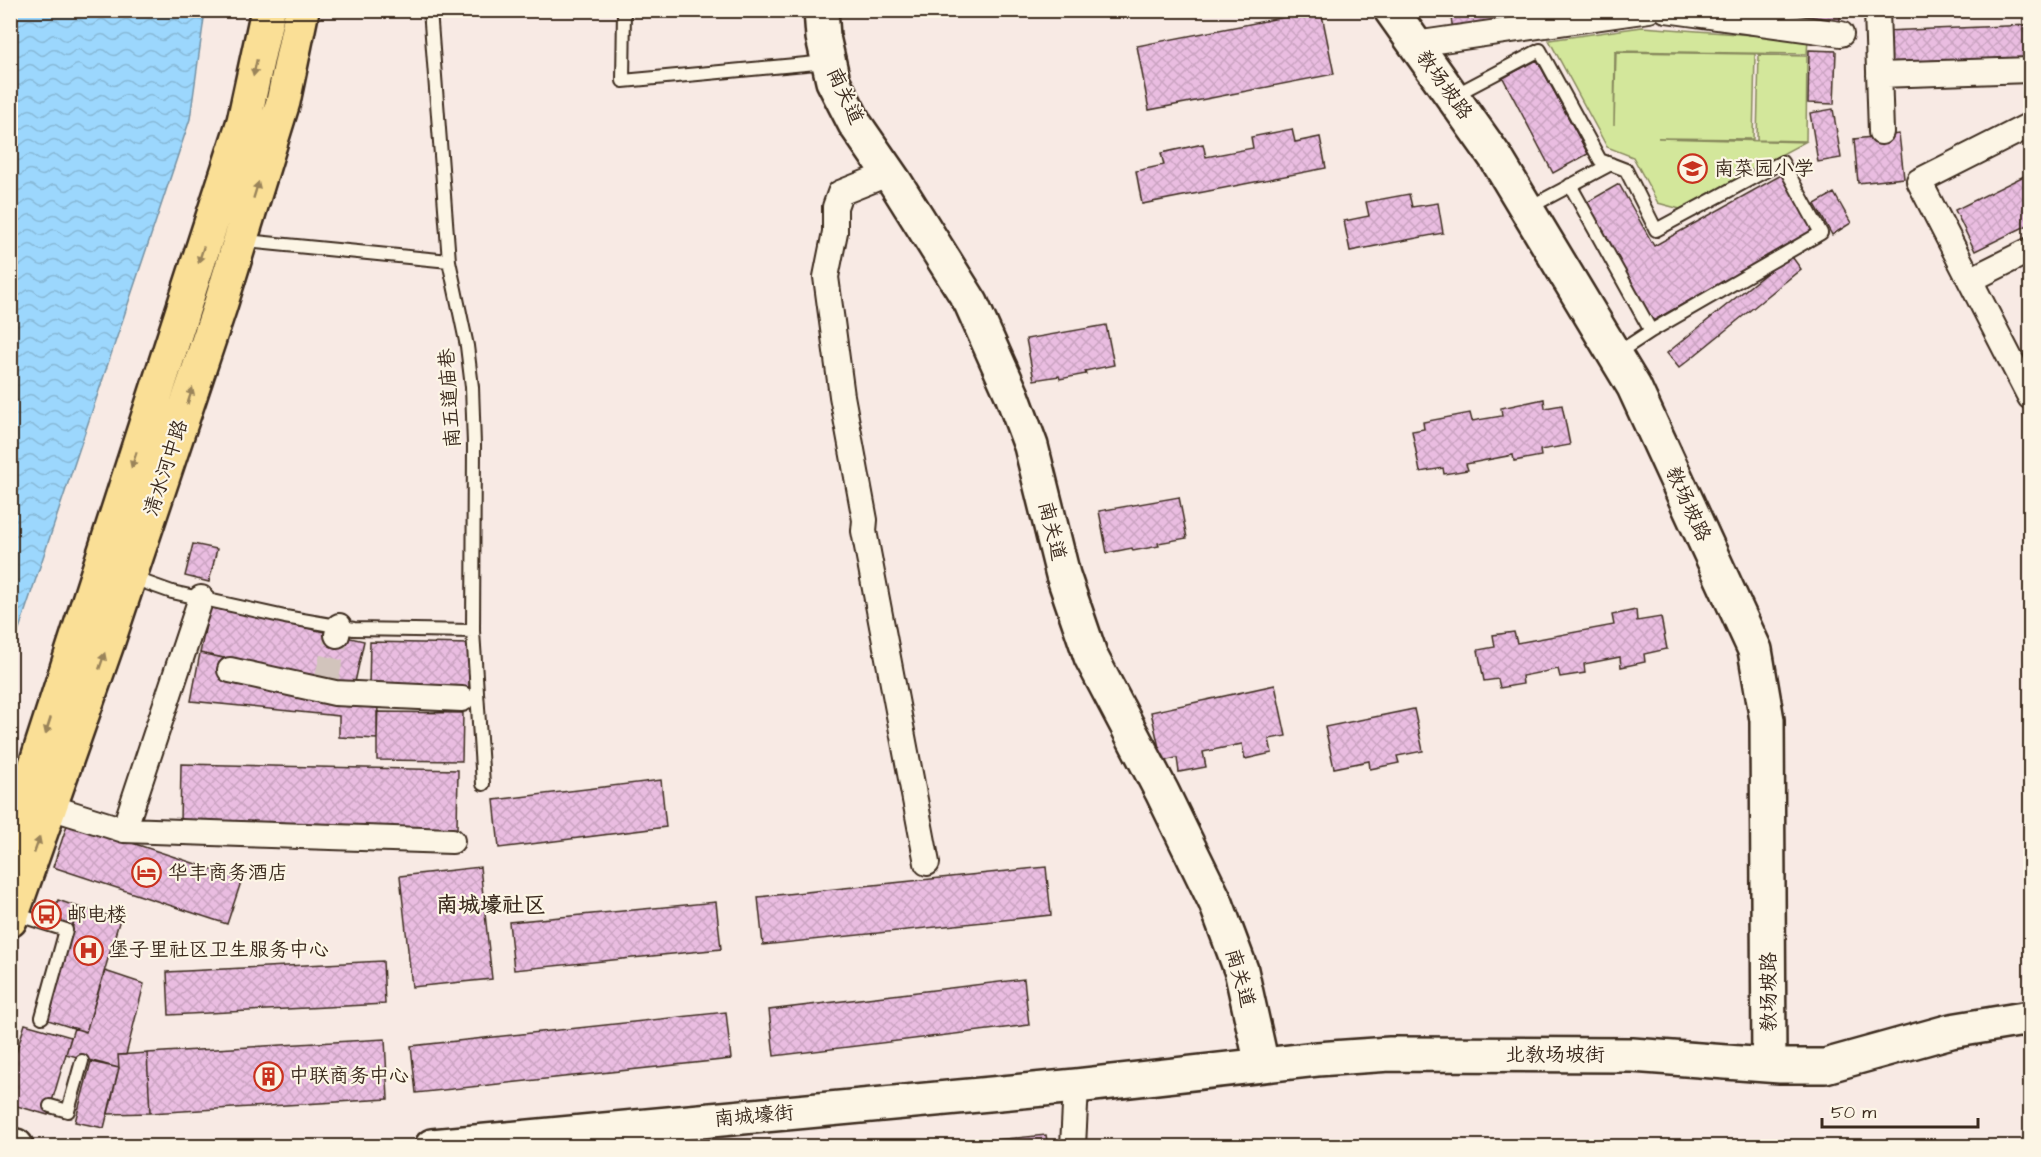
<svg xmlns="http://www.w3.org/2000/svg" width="2041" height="1157" viewBox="0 0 2041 1157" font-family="'Architects Daughter','LXGW WenKai TC',sans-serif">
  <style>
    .green { fill: #d3e79b; stroke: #87885c; stroke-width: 1.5 }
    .water { fill: url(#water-waves); stroke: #7592a4; stroke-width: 1.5 }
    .building { fill: url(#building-cross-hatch); stroke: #3b2a1e; stroke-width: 1.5 }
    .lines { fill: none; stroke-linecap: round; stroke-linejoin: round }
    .street-tunnel { stroke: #d2c4bc; stroke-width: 24; stroke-dasharray: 24 12; stroke-linecap: butt }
    .lane-casing { stroke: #3b2a1e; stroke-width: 16 }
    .street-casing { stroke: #3b2a1e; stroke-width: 28 }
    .secondary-casing { stroke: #3b2a1e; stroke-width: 38 }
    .primary-casing { stroke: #3b2a1e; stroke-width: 38 }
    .lane { stroke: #fcf5e5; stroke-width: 12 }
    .street { stroke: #fcf5e5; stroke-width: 24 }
    .secondary { stroke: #fcf5e5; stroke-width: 33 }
    .primary { stroke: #fadf96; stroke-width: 33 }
    .oneway { fill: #9a845a }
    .labels { text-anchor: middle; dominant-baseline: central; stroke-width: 4.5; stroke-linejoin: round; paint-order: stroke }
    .street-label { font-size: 20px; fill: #3b2a1e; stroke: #fcf5e5 }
    .poi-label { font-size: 20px; fill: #3b2a1e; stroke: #fcf5e5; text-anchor: start }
    .quarter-label { font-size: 22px; font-weight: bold; fill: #3b2a1e; stroke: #fcf5e5 }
  </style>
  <defs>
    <pattern id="water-waves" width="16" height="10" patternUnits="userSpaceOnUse" patternTransform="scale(1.5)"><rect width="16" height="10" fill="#9cd7fd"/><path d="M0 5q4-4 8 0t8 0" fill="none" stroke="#87b9d8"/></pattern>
    <pattern id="building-cross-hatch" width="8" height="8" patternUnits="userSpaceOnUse" patternTransform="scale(1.5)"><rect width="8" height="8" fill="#eabde1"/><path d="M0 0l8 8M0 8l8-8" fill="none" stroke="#caa3c1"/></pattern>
  </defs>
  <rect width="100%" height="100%" fill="#f8eae4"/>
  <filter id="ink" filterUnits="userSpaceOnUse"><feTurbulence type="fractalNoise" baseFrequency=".0167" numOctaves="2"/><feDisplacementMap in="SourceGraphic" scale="12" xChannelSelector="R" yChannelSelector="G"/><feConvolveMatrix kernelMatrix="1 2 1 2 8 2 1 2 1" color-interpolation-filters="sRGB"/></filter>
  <g filter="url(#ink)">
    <path class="green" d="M1642 27 1808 39 1807 54 1615 51 1614 125 1616 52 1755 54 1753 139 1658 138 1805 142 1680 209 1658 203 1633 157 1607 147 1549 40Z
      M1759 55 1807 56 1806 141 1757 140Z"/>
    <path class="water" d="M11 10 205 11 190 119 11 653Z"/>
    <path class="building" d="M1321 10 1334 74 1149 110 1137 46Z
      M1450 10H1584L1453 31Z
      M1704 10H1841L1839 26Z
      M2030 25V65L1886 71 1885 31Z
      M1809 50 1836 51 1834 104 1808 103Z
      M1537 60 1588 154 1553 173 1503 78Z
      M1833 109 1841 158 1818 162 1810 113Z
      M1292 129 1295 142 1320 137 1326 168 1142 204 1136 171 1164 165 1161 153 1203 144 1206 157 1253 148 1251 137Z
      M1899 134 1904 178 1858 183 1854 139Z
      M2030 173V224L1975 251 1955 210Z
      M1783 174 1814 231 1651 322 1584 204 1619 184 1654 246Z
      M1834 193 1851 223 1832 235 1815 204Z
      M1409 194 1412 207 1438 203 1443 233 1350 251 1344 221 1369 216 1366 202Z
      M1790 254 1801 269 1679 368 1667 353Z
      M1106 325 1114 365 1085 371 1086 374 1060 379 1059 376 1034 380 1026 339Z
      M1544 399 1545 408 1562 405 1570 445 1540 450 1541 456 1514 461 1513 455 1466 464 1468 470 1444 474 1443 468 1420 472 1412 431 1424 429 1423 422 1470 413 1472 421 1502 416 1501 408Z
      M1179 497 1187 538 1158 543 1159 546 1133 551 1132 548 1107 553 1099 511Z
      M193 544 217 549 209 582 185 576Z
      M210 606 364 641 354 687 200 653Z
      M1636 610 1637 621 1661 617 1667 649 1644 654 1645 662 1621 667 1620 657 1584 664 1585 673 1560 677 1558 669 1522 676 1523 684 1500 688 1498 679 1484 681 1478 650 1495 647 1493 635 1514 632 1517 643 1614 625 1612 615Z
      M370 642 470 644 469 689 369 687Z
      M200 653 225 658 223 678 378 703 377 739 339 737V716L191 701Z
      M1275 685 1286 736 1269 739 1272 753 1245 759 1242 744 1203 752 1206 767 1179 772 1177 758 1162 761 1151 712Z
      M1414 709 1423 751 1397 756 1399 763 1370 769 1369 761 1334 768 1325 727Z
      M377 712 463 713 462 761 377 760Z
      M181 764 458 770 457 829 180 823Z
      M661 780 666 827 499 848 494 800Z
      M68 822 242 879 227 924 53 867Z
      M480 867 492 979 412 987 400 876Z
      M1046 867 1051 915 763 945 758 897Z
      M58 900 78 907 72 929 51 921Z
      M716 902 721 949 514 970 509 922Z
      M78 907 120 919 86 1032 45 1019Z
      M383 961 385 1004 169 1015 167 972Z
      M105 971 144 984 126 1055H118L119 1068 66 1054 74 1028 86 1032Z
      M1024 979 1029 1025 774 1056 769 1010Z
      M726 1012 731 1059 416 1093 411 1046Z
      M25 1024 71 1037 48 1115 10 1104V1072Z
      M385 1039 388 1099 150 1113 147 1053Z
      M147 1053 150 1113 108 1114 119 1068 118 1055Z
      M91 1062 119 1068 104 1128 75 1122Z
      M1046 1135 1048 1146H935Z"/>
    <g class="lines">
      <path class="street-tunnel" d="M326 681 337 635"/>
      <defs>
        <path id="lane" d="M430 10 449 261 467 346 472 387 474 445 473 631 483 784
          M624 10 623 81 827 62
          M1453 96 1540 50 1600 160 1626 170 1656 230 1782 162 1821 233 1651 331 1616 354
          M1570 185 1651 331
          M1528 208 1611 164
          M242 237 256 242 449 261
          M130 577 172 592 285 617 354 629 473 631
          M15 914 66 930 42 1017
          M50 1106 68 1111 82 1061"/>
        <path id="street" d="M1666 10 1841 34
          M1877 10 1881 132
          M1415 44 1649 10
          M1879 75 2030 70
          M2030 125 1919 181 2030 397
          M890 173 840 193 835 207V232L826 277 842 396 865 520 864 531 927 863
          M1970 280 2030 250
          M337 635 339 626
          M230 670 335 693 462 699
          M50 807 124 830 452 841
          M124 830 201 598
          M1073 1146 1076 1086"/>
        <path id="secondary" d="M821 10 823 37 833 81 855 124 895 182 971 303 1012 395 1031 446 1063 575 1091 657 1162 792 1216 903 1241 970 1262 1065
          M1391 10 1496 158 1634 387 1755 650 1767 720 1769 1065
          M10 1145 16 1146
          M432 1146 1076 1086 1317 1059 1390 1054 1632 1055 1780 1066H1825L1951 1031 2030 1018"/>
        <path id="primary" d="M10 836 29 786 244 121 268 10
          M10 920 108 641 220 306 283 102 302 10"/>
      </defs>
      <use href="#lane" class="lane-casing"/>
      <use href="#street" class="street-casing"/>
      <use href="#secondary" class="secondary-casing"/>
      <use href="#primary" class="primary-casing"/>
      <use href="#lane" class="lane"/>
      <use href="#street" class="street"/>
      <use href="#secondary" class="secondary"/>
      <use href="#primary" class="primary"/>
    </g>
    <defs><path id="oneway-solid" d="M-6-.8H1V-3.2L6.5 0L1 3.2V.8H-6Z" transform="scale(1.5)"/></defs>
    <g class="oneway">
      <use href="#oneway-solid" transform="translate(255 68) rotate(102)"/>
      <use href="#oneway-solid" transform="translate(256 190) rotate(-73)"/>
      <use href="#oneway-solid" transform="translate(201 255) rotate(108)"/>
      <use href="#oneway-solid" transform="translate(190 396) rotate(-72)"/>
      <use href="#oneway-solid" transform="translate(134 460) rotate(108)"/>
      <use href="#oneway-solid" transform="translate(102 661) rotate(-71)"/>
      <use href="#oneway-solid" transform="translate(48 726) rotate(108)"/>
      <use href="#oneway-solid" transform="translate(37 845) rotate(-71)"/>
    </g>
  </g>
  <defs>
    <symbol id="school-ring" viewBox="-11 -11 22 22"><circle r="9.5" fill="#fcf5e5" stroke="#c8321e" stroke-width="1.5"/><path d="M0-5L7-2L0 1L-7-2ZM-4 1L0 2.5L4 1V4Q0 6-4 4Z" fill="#c8321e"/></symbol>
    <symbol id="hotel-ring" viewBox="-11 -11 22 22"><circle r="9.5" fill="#fcf5e5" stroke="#c8321e" stroke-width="1.5"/><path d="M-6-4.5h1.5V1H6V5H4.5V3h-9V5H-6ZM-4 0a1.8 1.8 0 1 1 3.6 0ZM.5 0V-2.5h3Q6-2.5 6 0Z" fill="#c8321e"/></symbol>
    <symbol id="bus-ring" viewBox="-11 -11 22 22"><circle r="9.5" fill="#fcf5e5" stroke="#c8321e" stroke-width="1.5"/><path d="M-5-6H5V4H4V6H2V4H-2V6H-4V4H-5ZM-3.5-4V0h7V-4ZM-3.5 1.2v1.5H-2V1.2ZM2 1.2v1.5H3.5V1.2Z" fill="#c8321e"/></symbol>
    <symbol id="hospital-ring" viewBox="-11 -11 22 22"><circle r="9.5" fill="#fcf5e5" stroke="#c8321e" stroke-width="1.5"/><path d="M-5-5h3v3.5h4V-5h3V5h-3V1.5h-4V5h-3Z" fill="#c8321e"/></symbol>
    <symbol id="building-ring" viewBox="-11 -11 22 22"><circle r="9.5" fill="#fcf5e5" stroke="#c8321e" stroke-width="1.5"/><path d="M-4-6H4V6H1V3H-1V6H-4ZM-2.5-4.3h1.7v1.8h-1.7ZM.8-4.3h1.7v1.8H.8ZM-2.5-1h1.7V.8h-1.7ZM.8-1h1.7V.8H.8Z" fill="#c8321e"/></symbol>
  </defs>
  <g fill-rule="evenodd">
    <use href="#school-ring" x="1676" y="152" width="33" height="33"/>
    <use href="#hotel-ring" x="130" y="856" width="33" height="33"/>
    <use href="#bus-ring" x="30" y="898" width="33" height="33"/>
    <use href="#hospital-ring" x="72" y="934" width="33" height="33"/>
    <use href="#building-ring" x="252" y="1060" width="33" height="33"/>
  </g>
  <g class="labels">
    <g class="street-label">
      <text transform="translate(1444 85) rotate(54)">教场坡路</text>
      <text transform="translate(845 96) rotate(65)">南关道</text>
      <text transform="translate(450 398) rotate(-94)">南五道庙巷</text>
      <text transform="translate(166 468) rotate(-72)">清水河中路</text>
      <text transform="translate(1688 504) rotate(65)">教场坡路</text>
      <text transform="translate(1052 531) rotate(76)">南关道</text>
      <text transform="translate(1240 978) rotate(74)">南关道</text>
      <text transform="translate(1769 992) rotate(-90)">教场坡路</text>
      <text x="1555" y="1055">北教场坡街</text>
      <text transform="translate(754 1116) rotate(-5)">南城壕街</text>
    </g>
    <g class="poi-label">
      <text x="1714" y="169">南菜园小学</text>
      <text x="168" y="873">华丰商务酒店</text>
      <text x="67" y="915">邮电楼</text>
      <text x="109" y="950">堡子里社区卫生服务中心</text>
      <text x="289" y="1076">中联商务中心</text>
    </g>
    <g class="quarter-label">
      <text x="491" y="905">南城壕社区</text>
    </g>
  </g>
  <rect width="2041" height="1157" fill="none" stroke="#fcf5e5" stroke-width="36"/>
  <rect x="18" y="18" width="2005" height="1121" fill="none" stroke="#3b2a1e" stroke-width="2" filter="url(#ink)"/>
  <path d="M1822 1118v9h156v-9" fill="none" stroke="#3b2a1e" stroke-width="3"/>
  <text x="1831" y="1118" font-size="18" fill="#3b2a1e" stroke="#fcf5e5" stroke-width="4.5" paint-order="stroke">50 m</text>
</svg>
